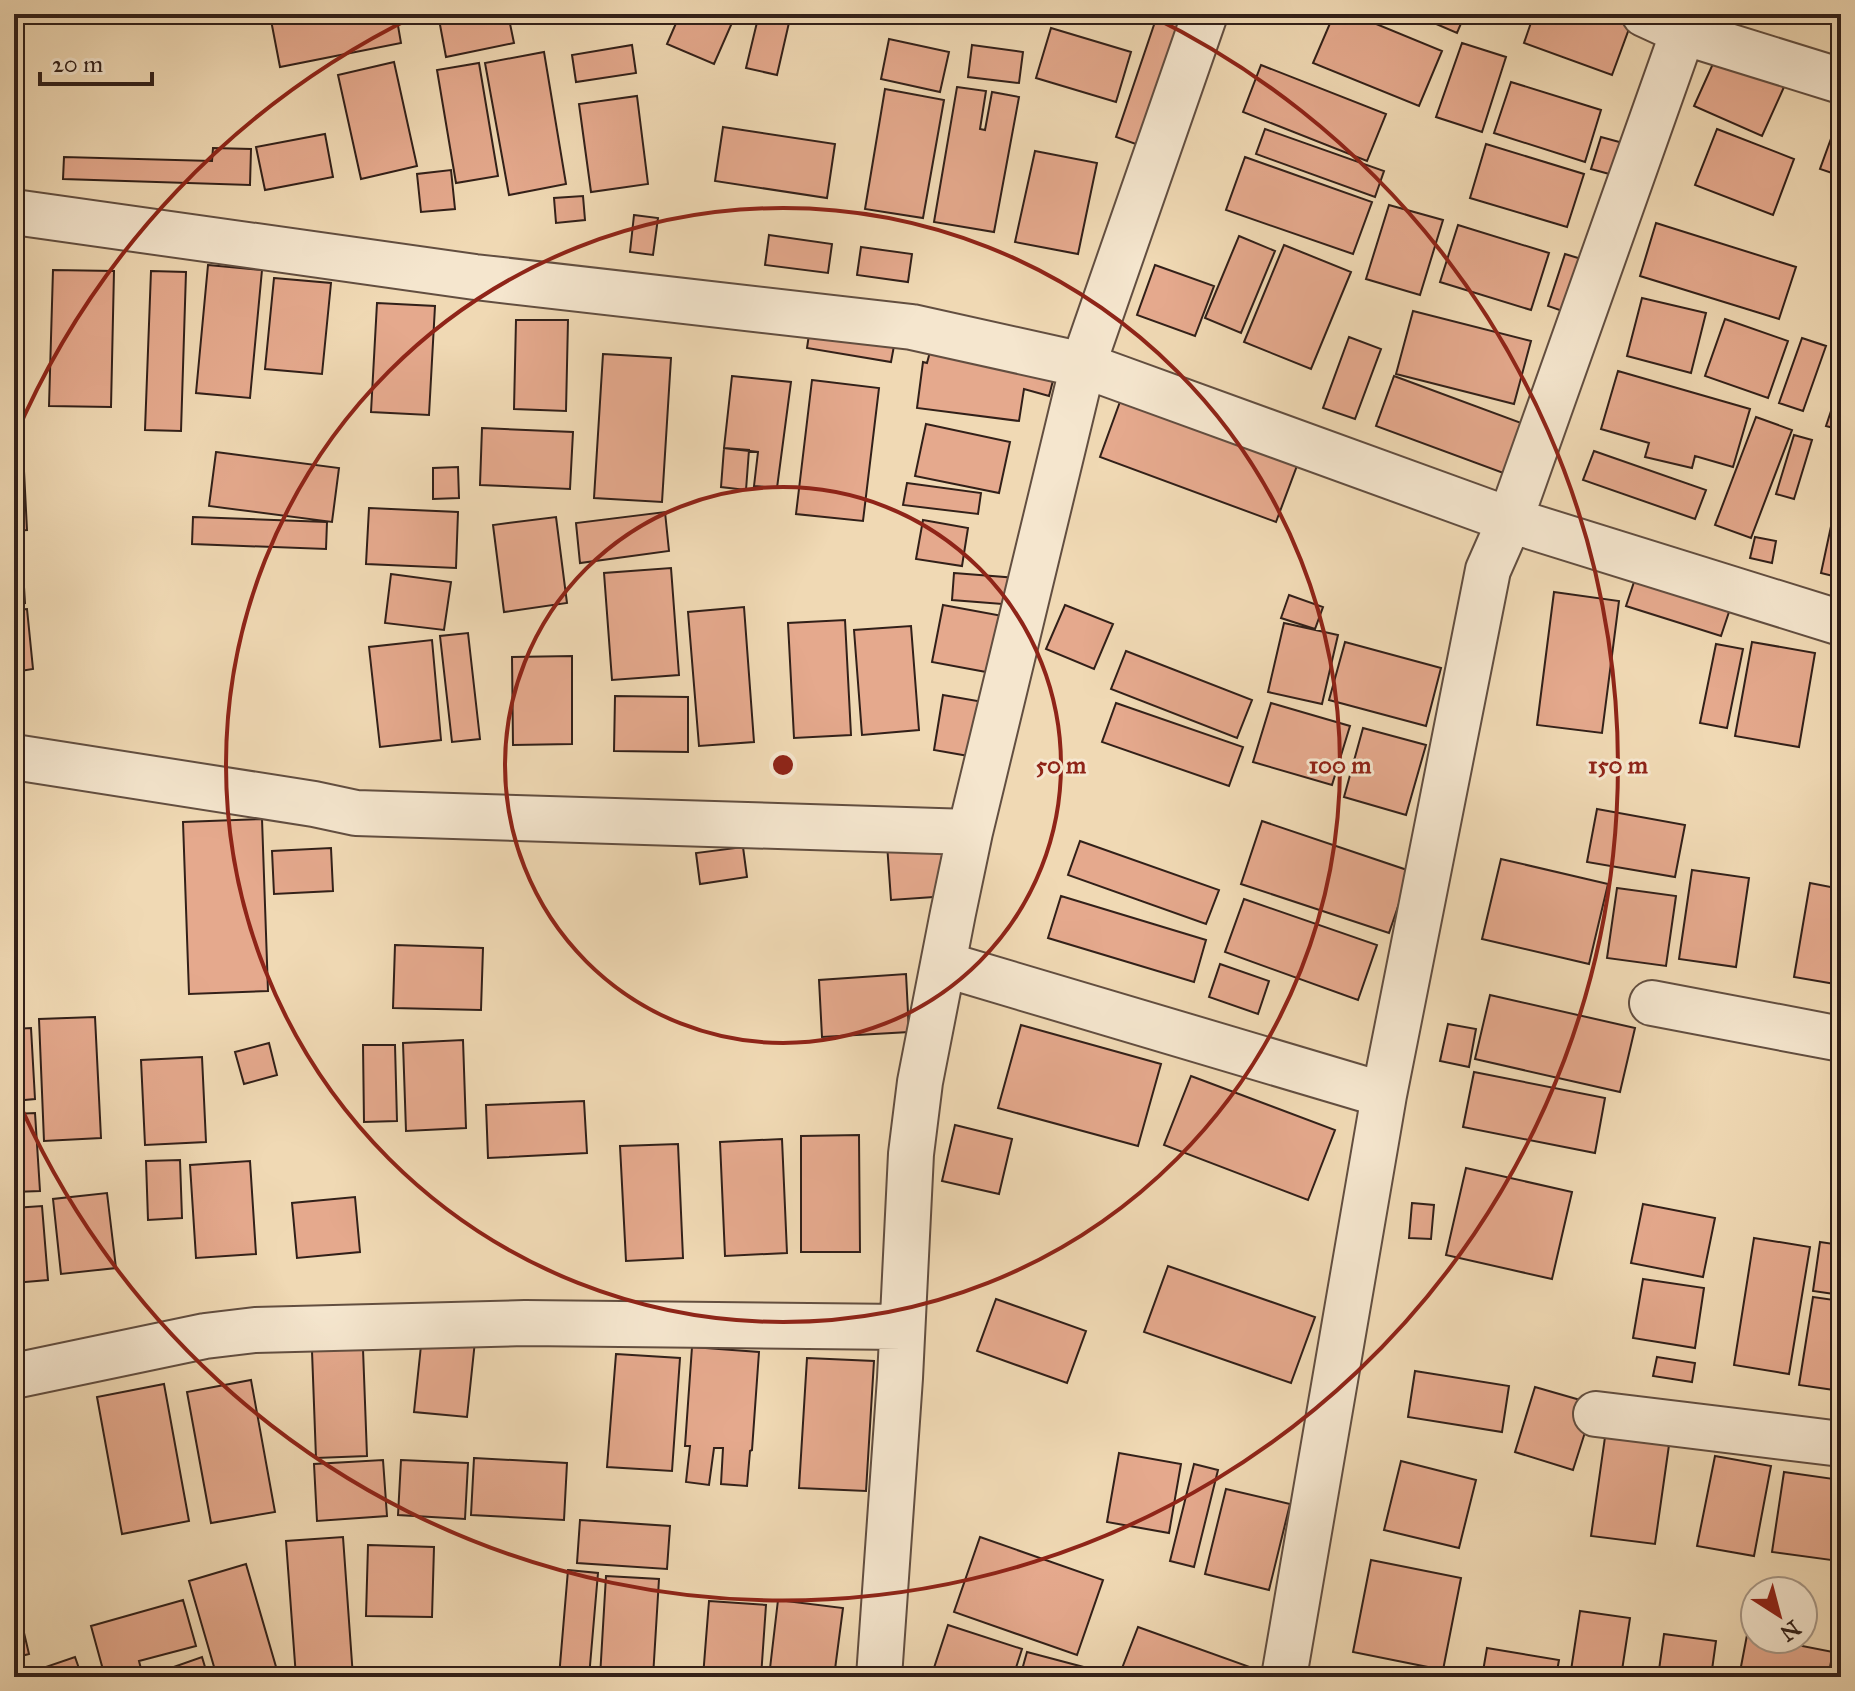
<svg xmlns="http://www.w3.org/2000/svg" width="1855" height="1691" viewBox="0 0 1855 1691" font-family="'IM FELL Great Primer',serif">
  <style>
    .building { fill: #e5a98d; stroke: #322019; stroke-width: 2 }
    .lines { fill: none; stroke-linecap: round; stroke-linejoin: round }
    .minor-casing { stroke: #624e40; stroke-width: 48 }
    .minor { stroke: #f5e6ce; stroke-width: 44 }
    .ring { fill: none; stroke: #8f2418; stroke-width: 4 }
    .centre { fill: #8f2418; stroke: #f5e6ce; stroke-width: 4 }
    .ring-label { font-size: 24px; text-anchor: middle; font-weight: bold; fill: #8f2418; stroke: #f5e6ce; stroke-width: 6; stroke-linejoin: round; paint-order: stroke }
  </style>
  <rect width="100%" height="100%" fill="#f0d9b4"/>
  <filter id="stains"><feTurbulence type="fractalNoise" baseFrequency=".0025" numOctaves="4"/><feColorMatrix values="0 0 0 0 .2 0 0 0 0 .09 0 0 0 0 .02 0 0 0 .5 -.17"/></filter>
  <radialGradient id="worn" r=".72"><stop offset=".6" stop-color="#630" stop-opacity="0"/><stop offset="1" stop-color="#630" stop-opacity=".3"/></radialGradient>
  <path class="building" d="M275 14H396L401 43 280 67 270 15Z
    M438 14H508L514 43 446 57Z
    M680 14H731L735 16 714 64 667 44Z
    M759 14H791L777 75 746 68Z
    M984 14H1044L1043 23Z
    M1334 14H1352L1442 51 1419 106 1313 63Z
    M1413 14H1465L1457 33Z
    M1534 14H1597L1630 26 1612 75 1524 43Z
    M1157 16 1189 26 1147 148 1116 137Z
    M1051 28 1131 52 1116 102 1036 78Z
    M889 39 949 52 940 92 881 79Z
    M1462 43 1506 57 1482 132 1436 117Z
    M632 45 636 73 576 82 572 55Z
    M972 45 1023 52 1019 83 968 77Z
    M544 52 566 184 509 195 485 63Z
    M1716 57 1784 87 1762 136 1694 106Z
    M394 62 417 166 361 179 338 75Z
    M479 63 498 176 456 183 437 70Z
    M1261 65 1386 114 1367 161 1243 112Z
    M1511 82 1601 110 1585 162 1494 133Z
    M957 87 986 91 980 129 985 130 992 92 1019 97 994 232 934 222Z
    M885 89 944 100 923 218 865 209Z
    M637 96 648 184 591 192 579 104Z
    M1841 111V176L1820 169Z
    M14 118H18V154H14Z
    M723 127 835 144 827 198 715 181Z
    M1265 129 1384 171 1375 197 1256 154Z
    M1717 129 1794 159 1773 215 1695 185Z
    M325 134 333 177 265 190 256 147Z
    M1601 137 1623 143 1613 175 1591 169Z
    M1486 144 1584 174 1567 227 1470 198Z
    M213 148 251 149 250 185 63 179 64 157 212 161Z
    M1035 151 1097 163 1078 254 1015 242Z
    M1245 157 1372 202 1353 254 1226 210Z
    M451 170 455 209 421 212 417 174Z
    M583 196 585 220 556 223 554 198Z
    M1389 205 1443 220 1420 295 1366 279Z
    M634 215 658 218 653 255 630 252Z
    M1656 223 1796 267 1779 319 1640 276Z
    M1458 225 1549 253 1531 310 1440 282Z
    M769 235 832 244 828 273 765 265Z
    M1239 236 1275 251 1241 333 1205 318Z
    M1284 245 1351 272 1311 369 1244 342Z
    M861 247 912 254 908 282 857 275Z
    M1565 254 1588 261 1571 314 1548 306Z
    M208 265 262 270 250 398 196 393Z
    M1155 265 1214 286 1195 336 1137 315Z
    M53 270 114 271 111 407 49 406Z
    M151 271 186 272 181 431 145 430Z
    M274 278 331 283 322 374 265 369Z
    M14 295 24 296V377H14Z
    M1642 298 1706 313 1691 373 1627 356Z
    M377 303 435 306 429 415 371 412Z
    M1413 311 1531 341 1514 404 1396 374Z
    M1725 319 1788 341 1768 398 1705 376Z
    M516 320H568L566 411 514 409Z
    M811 321 896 335 891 362 807 348Z
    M934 337 1056 369 1049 396 1024 389 1019 421 917 408 923 362 927 363Z
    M1349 337 1381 349 1355 419 1323 408Z
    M1802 338 1826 346 1803 411 1779 403Z
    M603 354 671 358 662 502 594 498Z
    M1618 371 1750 409 1733 467 1695 456 1692 468 1645 457 1649 443 1601 429Z
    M732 376 791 382 777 488 754 486 758 452 724 448Z
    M1394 376 1524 424 1506 474 1376 426Z
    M812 380 879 388 863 521 796 514Z
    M1841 381V430L1826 426Z
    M1121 399 1298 463 1276 522 1100 457Z
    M1756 417 1792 430 1751 538 1715 525Z
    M926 424 1010 442 999 493 915 476Z
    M482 428 573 432 570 489 480 485Z
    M1794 435 1812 440 1794 499 1776 494Z
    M724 448 749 450 746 490 721 487Z
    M1594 451 1706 490 1695 519 1583 480Z
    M216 452 339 468 332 522 209 506Z
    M458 467 459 498 433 499V468Z
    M24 471 27 530 14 531V472Z
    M907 483 981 493 978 514 903 505Z
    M369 508 458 512 456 568 366 564Z
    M665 512 669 551 580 563 576 523Z
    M193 517 327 522 326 549 192 544Z
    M556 517 567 603 504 612 493 525Z
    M1833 517 1841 519V578L1821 573Z
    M923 520 968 528 962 566 916 559Z
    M1755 537 1776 541 1772 563 1750 558Z
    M21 539 25 603 14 604V540Z
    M671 568 679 675 612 680 604 573Z
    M954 573 1017 578 1015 605 952 600Z
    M391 574 451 582 444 630 385 623Z
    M1635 579 1730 609 1721 636 1626 606Z
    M1554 592 1619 601 1602 733 1537 725Z
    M1289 595 1323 607 1315 629 1281 618Z
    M943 605 1008 617 997 674 932 662Z
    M1065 605 1113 624 1094 669 1046 649Z
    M744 607 754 742 699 746 688 612Z
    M27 609 33 669 14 672V610Z
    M845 620 851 735 794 738 788 623Z
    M1284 623 1338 635 1322 704 1268 692Z
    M911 626 919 730 862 735 854 630Z
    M468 633 480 739 452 742 440 636Z
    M432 640 441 740 380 747 369 647Z
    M1345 642 1441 668 1426 726 1329 700Z
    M1752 642 1815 653 1799 747 1735 736Z
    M1716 644 1743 649 1727 728 1700 723Z
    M1126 651 1252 700 1237 738 1111 689Z
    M572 656V744L513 745 512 657Z
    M943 695 989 703 980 758 934 750Z
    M615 696 688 697V752L614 751Z
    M1116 703 1243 747 1229 786 1102 742Z
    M1271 703 1350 726 1332 785 1253 762Z
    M1363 728 1426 745 1406 815 1344 797Z
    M1597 809 1685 825 1675 877 1587 862Z
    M262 819 268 991 189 994 183 822Z
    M1262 821 1410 871 1389 933 1241 884Z
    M945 840 948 896 891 900 887 844Z
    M1080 841 1219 890 1206 924 1068 875Z
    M743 847 747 877 700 884 696 853Z
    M331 848 333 891 274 894 272 851Z
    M1501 859 1608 884 1589 964 1482 939Z
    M1692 870 1749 878 1736 967 1679 959Z
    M1810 883 1841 889V985L1794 977Z
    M1617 888 1676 896 1666 966 1607 958Z
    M1061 896 1206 940 1194 982 1048 938Z
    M1244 899 1377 945 1358 1000 1225 952Z
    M395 945 483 948 481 1010 393 1008Z
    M1220 964 1269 981 1258 1014 1209 997Z
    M906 974 909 1032 822 1037 819 980Z
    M1490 995 1635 1028 1620 1092 1475 1059Z
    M95 1017 101 1138 44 1141 39 1019Z
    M1448 1024 1476 1029 1469 1067 1440 1061Z
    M1021 1025 1161 1064 1138 1146 998 1108Z
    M31 1028 35 1099 14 1101V1029Z
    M463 1040 466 1128 406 1131 403 1043Z
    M269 1043 277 1075 244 1084 235 1052Z
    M363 1045H395L397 1121 364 1122Z
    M202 1057 206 1142 145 1145 141 1060Z
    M1474 1072 1605 1098 1595 1153 1463 1127Z
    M1191 1076 1335 1130 1308 1200 1164 1145Z
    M584 1101 587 1153 488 1158 486 1105Z
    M35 1113 40 1191 14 1192V1114Z
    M955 1125 1012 1139 999 1194 942 1181Z
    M859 1135 860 1252H801V1136Z
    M782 1139 787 1253 725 1256 720 1142Z
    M678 1144 683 1258 626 1261 620 1146Z
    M180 1160 182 1218 148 1220 146 1161Z
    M250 1161 256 1254 196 1258 190 1165Z
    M1466 1168 1572 1192 1552 1279 1446 1255Z
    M107 1193 116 1268 61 1274 53 1199Z
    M355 1197 360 1252 297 1258 292 1203Z
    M1412 1203 1434 1205 1431 1239 1409 1238Z
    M1643 1204 1715 1218 1703 1277 1631 1263Z
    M42 1206 48 1280 14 1283V1208Z
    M1754 1238 1810 1247 1789 1374 1734 1365Z
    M1820 1242 1841 1245V1295L1813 1291Z
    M1168 1266 1315 1317 1291 1383 1144 1332Z
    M1643 1279 1704 1288 1695 1348 1633 1338Z
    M1813 1297 1841 1301V1391L1799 1385Z
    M996 1299 1086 1331 1067 1383 977 1351Z
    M422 1336 475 1341 467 1417 414 1412Z
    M692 1347 759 1352 752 1450 750 1451 747 1486 721 1484 723 1448H714L709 1485 686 1482 690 1446H685Z
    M363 1349 367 1456 316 1458 312 1351Z
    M616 1354 680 1358 672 1471 607 1467Z
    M1657 1357 1695 1363 1692 1382 1653 1376Z
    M807 1358 874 1361 866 1491 799 1488Z
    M1415 1371 1509 1386 1502 1432 1408 1417Z
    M251 1380 275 1512 211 1523 187 1392Z
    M164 1384 189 1521 122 1534 97 1397Z
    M1535 1387 1594 1404 1573 1470 1515 1452Z
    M1606 1430 1670 1438 1655 1544 1591 1536Z
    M1119 1453 1181 1464 1169 1533 1107 1522Z
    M1715 1456 1771 1466 1754 1556 1697 1546Z
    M474 1458 567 1463 564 1520 471 1515Z
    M383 1460 387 1516 317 1521 314 1464Z
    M401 1460 468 1463 465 1519 398 1515Z
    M1401 1461 1476 1480 1459 1548 1384 1530Z
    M1194 1464 1218 1470 1194 1567 1170 1561Z
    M1784 1472 1841 1480V1493L1831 1560 1772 1552Z
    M1226 1489 1290 1504 1269 1590 1205 1574Z
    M580 1520 670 1526 667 1569 577 1563Z
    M343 1537 353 1677H296L286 1541Z
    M980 1537 1103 1580 1077 1655 954 1612Z
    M368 1545 434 1547 432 1617 366 1616Z
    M1371 1560 1461 1578 1443 1670 1353 1652Z
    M246 1564 279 1677H217L189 1581Z
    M568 1570 598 1573 589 1677H559Z
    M606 1576 659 1579 653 1677H600Z
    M183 1600 196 1646 139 1661 143 1677H105L91 1626Z
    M778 1600 843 1608 834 1677H769Z
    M709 1601 766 1605 761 1677H703Z
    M1580 1611 1630 1618 1621 1677H1570Z
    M20 1616 29 1654 14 1658V1617Z
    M948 1625 1022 1649 1013 1677H931Z
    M1138 1627 1261 1671 1259 1677 1119 1676Z
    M1664 1634 1716 1641 1711 1677H1658Z
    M1747 1635 1755 1637V1639H1767L1833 1652 1828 1677H1739Z
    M1487 1648 1559 1660 1556 1677H1482Z
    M1027 1652 1095 1670 1093 1677H1020Z
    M75 1657 82 1677H33L31 1672Z
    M202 1657 208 1677H148V1676Z"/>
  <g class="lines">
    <defs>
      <path id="minor" d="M1644 14 1683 32 1841 81
        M14 212 475 277 912 327 1083 365 1510 520 1841 623
        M14 757 314 804 356 813 970 832
        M943 964 1384 1095
        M1652 1003 1841 1039
        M14 1376 205 1336 255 1330 525 1323 902 1327
        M1596 1414 1841 1444
        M879 1677 900 1378 911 1154 920 1082 953 913 970 832 1083 365 1205 14
        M1284 1677 1384 1095 1488 570 1510 520 1683 32"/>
    </defs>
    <use href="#minor" class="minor-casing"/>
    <use href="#minor" class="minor"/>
  </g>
  <g class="ring">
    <circle cx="783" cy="765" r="278"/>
    <circle cx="783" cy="765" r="557"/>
    <path d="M14 439A835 835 0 0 1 417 15M1149 15A835 835 0 1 1 14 1091"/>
  </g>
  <circle cx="783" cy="765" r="12" class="centre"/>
  <g class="ring-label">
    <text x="1061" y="773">50 m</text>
    <text x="1340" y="773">100 m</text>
    <text x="1618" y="773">150 m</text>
  </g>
  <rect width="1855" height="1691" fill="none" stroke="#f0d9b4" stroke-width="48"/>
  <rect x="16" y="16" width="1823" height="1659" fill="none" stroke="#322019" stroke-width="4"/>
  <rect x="24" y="24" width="1807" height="1643" fill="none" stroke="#322019" stroke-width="2"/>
  <g transform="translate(1779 1615) rotate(144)"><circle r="38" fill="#f5e6ce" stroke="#a79786" stroke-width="2"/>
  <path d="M0-6L14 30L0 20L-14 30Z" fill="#8f2418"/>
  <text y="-12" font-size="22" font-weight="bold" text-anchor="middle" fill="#322019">N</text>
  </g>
  <path d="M40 72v12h112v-12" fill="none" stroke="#322019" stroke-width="4"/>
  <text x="52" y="72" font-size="24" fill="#322019" stroke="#f5e6ce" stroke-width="6" paint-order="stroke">20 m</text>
  <rect width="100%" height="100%" filter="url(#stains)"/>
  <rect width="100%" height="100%" fill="url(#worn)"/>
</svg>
